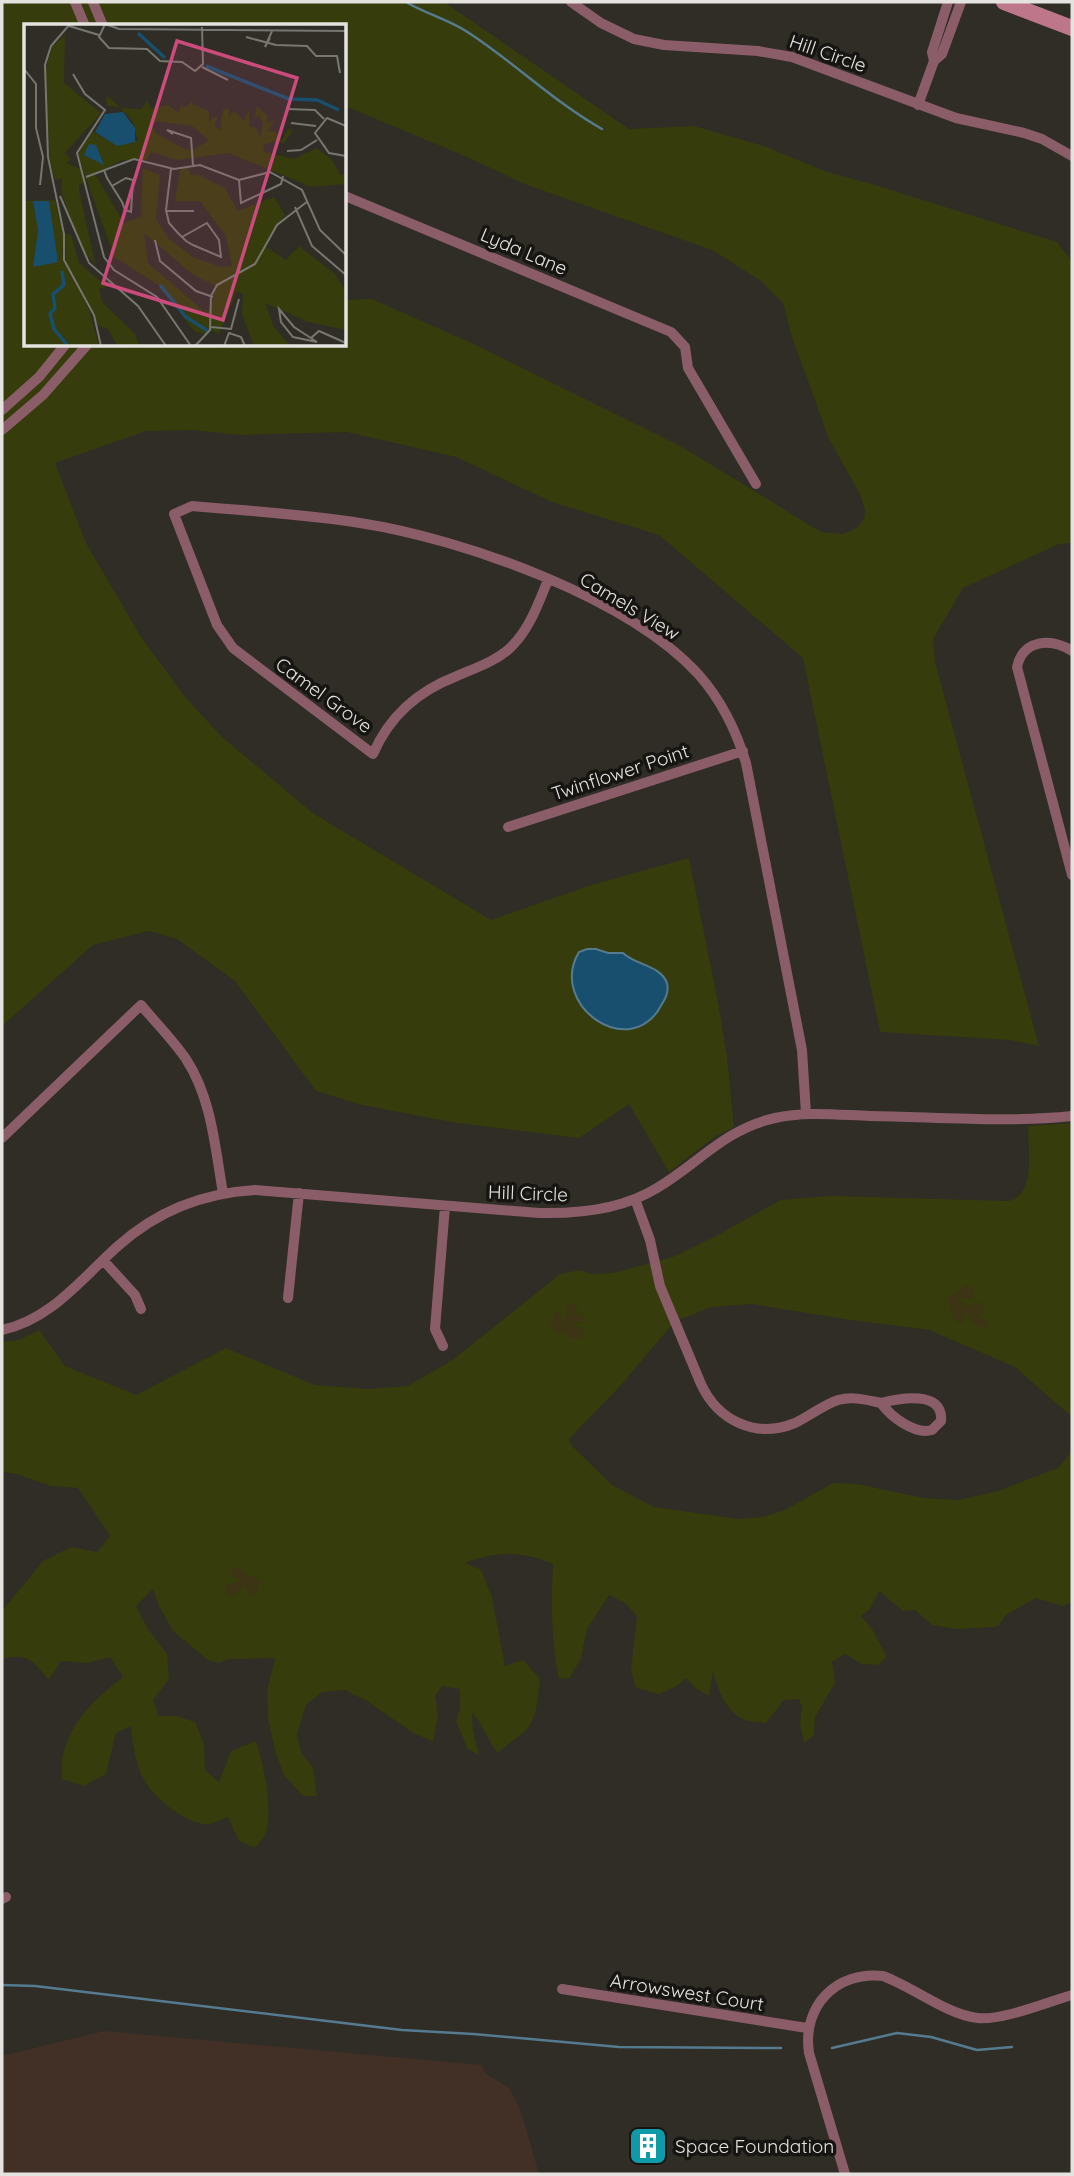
<svg xmlns="http://www.w3.org/2000/svg" width="1074" height="2176" viewBox="0 0 1074 2176" font-family="Quicksand,sans-serif">
  <style>
    .industrial { fill: #423027 }
    .green { fill: #363c0b; fill-rule: evenodd }
    .sand { fill: #3c3414 }
    .water { fill: #184f6e; stroke: #557b90; stroke-width: 2 }
    .lines { fill: none; stroke-linecap: round; stroke-linejoin: round }
    .stream { stroke: #557b90; stroke-width: 2.5 }
    .street { stroke: #8a5d69; stroke-width: 10 }
    .secondary { stroke: #be768a; stroke-width: 16 }
    .labels { text-anchor: middle; dominant-baseline: central; stroke-width: 7; stroke-linejoin: round; paint-order: stroke }
    .street-label { font-size: 19px; fill: #e4e3df; stroke: #161512 }
    .poi-label { font-size: 19px; fill: #e4e3df; stroke: #161512; text-anchor: start }
    .inset-river { fill: none; stroke: #184f6e; stroke-width: 3.5 }
    .inset-road { fill: none; stroke: #777670; stroke-width: 2 }
    .view { fill: #ca4b7c; fill-opacity: 0.15; stroke: #ca4b7c; stroke-width: 3.5 }
    .inset-edge { fill: none; stroke: #e4e3df; stroke-width: 3.5 }
  </style>
  <rect width="100%" height="100%" fill="#2f2d26"/>
  <path class="industrial" d="M104 2031 482 2065 485 2073 510 2089 522 2115 539 2174H2V2056Z"/>
  <path class="green" d="M2 2H444L629 129 694 126 764 146 827 172 872 184 1057 242 1072 261V543L1059 544 963 588 933 639 935 662 1039 1046 1010 1040 880 1032 803 658 659 535 552 502 456 457 347 432 240 435 192 430 146 431 55 463 86 543 141 637 186 698 222 737 314 814 491 920 591 885 689 858 718 1002 727 1057 734 1127 716 1136 669 1172 629 1104 579 1138 457 1123 362 1105 316 1091 235 981 177 939 149 931 93 945 2 1026ZM175 23 182 26H345V106L467 157 527 185 712 250 761 281 783 303 792 337 829 439 860 494 865 511 864 519 857 528 843 534 821 532 684 448 474 344 372 299 345 300V345H26V26H167Z
    M1072 1123V1417L1015 1367 929 1330 844 1319 752 1304 712 1307 681 1319 670 1327 622 1384 569 1439 572 1446 612 1485 654 1507 739 1519 763 1517 785 1510 833 1483 857 1484 924 1498 958 1500 998 1491 1058 1468 1072 1451V1602L1062 1606 1036 1598 1006 1615 999 1625 994 1627 957 1629 932 1625 915 1610 903 1611 879 1591 870 1609 861 1616 872 1629 887 1657 878 1665 862 1664 845 1654 832 1662 835 1683 815 1717 814 1735 804 1743 800 1724 802 1707 799 1699 784 1700 766 1723C759 1722 749 1722 743 1719 725 1710 718 1690 713 1671L709 1696 697 1689 686 1678 677 1686 659 1694 636 1688 631 1670 637 1616 625 1603 609 1595 587 1629 581 1658 570 1678 559 1679C551 1641 551 1604 553 1564 520 1551 499 1551 465 1563L481 1570 492 1597 505 1666 523 1660 540 1679C538 1695 538 1714 528 1728 524 1733 504 1747 498 1753 487 1740 483 1724 472 1713L473 1731 479 1755 467 1748 456 1721 460 1708V1689L442 1686 435 1696 438 1715 433 1742 412 1732 367 1701 345 1690 322 1692 306 1705 297 1734 301 1752 313 1768 317 1796H303L284 1775 275 1751 268 1718 267 1691 275 1658 229 1659 219 1663 208 1660 173 1631 159 1606 153 1589 136 1606 148 1629 167 1654 169 1679 153 1700 159 1716H177L195 1722 204 1744 205 1770 219 1782 231 1751 256 1741C264 1768 272 1801 267 1829 266 1836 259 1843 255 1848L239 1841 228 1817C222 1819 214 1824 208 1824 197 1825 186 1818 177 1813 141 1788 135 1768 131 1726L116 1733 106 1774 84 1786 62 1779C62 1770 61 1759 64 1751 73 1719 97 1697 123 1677L110 1657 88 1663 61 1661 49 1680C34 1662 28 1652 2 1659V1611L43 1561 71 1547 97 1552 110 1536 78 1488 51 1486 16 1474 2 1472V1342L19 1340 39 1330 65 1366 136 1395 226 1348 315 1385 368 1389 408 1386 454 1359 560 1274 580 1270 592 1274 613 1273 673 1257 720 1234 780 1200 831 1196 1009 1201C1036 1194 1028 1149 1028 1126Z"/>
  <path class="sand" d="M967 1285 973 1290 974 1296 969 1299 962 1298 960 1300 968 1307 978 1302 984 1305V1313L978 1316 988 1321 987 1329 972 1323 970 1316 966 1313 963 1323 960 1324 955 1320 947 1299Z
    M571 1303 579 1307 573 1313V1316L582 1312 584 1315 582 1323 570 1324 583 1328 584 1333 580 1338H569L565 1334H559L550 1325 556 1312 562 1315 561 1322H564L567 1306Z
    M239 1567 247 1576 254 1577 259 1581 258 1592 252 1597 246 1592 247 1583 234 1596 229 1595 225 1590 226 1585 240 1581 231 1574 233 1569Z"/>
  <path class="water" d="M587 949H596L608 953H623C635 965 660 965 667 983 669 991 666 998 662 1004 631 1064 547 1005 579 952Z"/>
  <g class="lines">
    <path class="stream" d="M406 2C426 14 450 20 469 33 515 63 554 102 602 129
      M2 1985 35 1986 402 2030 473 2034 619 2047 781 2048
      M832 2048 897 2033 931 2037 977 2050 1012 2047"/>
    <path class="street" d="M75 2 85 26
      M93 2 103 26
      M571 2 601 23 634 39 664 45 758 51 792 57 956 118 1024 133 1042 139 1072 156
      M934 61 932 52 948 2
      M918 105 934 61 942 54 961 2
      M345 196 671 332 685 347 688 368 756 484
      M2 410 39 377 65 345
      M2 430 43 395 87 345
      M548 580C538 604 529 631 509 649 494 662 475 668 457 676 418 691 390 715 373 754L233 648 217 625 174 514 192 506C248 511 305 514 360 523 463 539 628 597 699 675 721 700 736 730 746 763L802 1050 806 1114
      M1072 651C1051 638 1023 639 1017 667L1072 875
      M508 827 743 751
      M2 1138 141 1005C156 1023 173 1040 186 1059 212 1099 215 1148 223 1193
      M635 1199 650 1240 660 1286 701 1384C718 1421 756 1439 795 1423 810 1416 823 1405 838 1400 853 1396 867 1400 881 1403 891 1417 915 1435 932 1430L941 1421C944 1390 900 1398 881 1403
      M103 1260 135 1295 141 1309
      M288 1298 299 1193
      M2 1330C52 1319 82 1278 118 1246 157 1211 203 1193 255 1190L539 1213C579 1214 623 1209 657 1188 699 1163 725 1129 775 1118 806 1111 839 1115 870 1116 937 1117 1006 1123 1072 1116
      M443 1346 435 1329 445 1206
      M2 1899 6 1897
      M562 1989 807 2028
      M845 2174 809 2053C802 2006 836 1971 883 1976 913 1987 946 2014 977 2018 1002 2021 1047 2002 1072 1995"/>
    <path class="secondary" d="M1004 2 1072 28"/>
  </g>
  <defs>
    <symbol id="building-square" viewBox="-11 -11 22 22"><rect x="-9" y="-9" width="18" height="18" rx="4" fill="#0f9aa8" stroke="#161512"/><path d="M-4-6H4V6H1V3H-1V6H-4ZM-2.5-4.3h1.7v1.8h-1.7ZM.8-4.3h1.7v1.8H.8ZM-2.5-1h1.7V.8h-1.7ZM.8-1h1.7V.8H.8Z" fill="#fff"/></symbol>
  </defs>
  <g fill-rule="evenodd">
    <use href="#building-square" x="626" y="2124" width="44" height="44"/>
  </g>
  <g class="labels">
    <g class="street-label">
      <text transform="translate(828 53) rotate(19)">Hill Circle</text>
      <text transform="translate(524 251) rotate(23)">Lyda Lane</text>
      <text transform="translate(630 606) rotate(31)">Camels View</text>
      <text transform="translate(324 695) rotate(36)">Camel Grove</text>
      <text transform="translate(620 772) rotate(-18)">Twinflower Point</text>
      <text transform="translate(528 1193) rotate(2)">Hill Circle</text>
      <text transform="translate(687 1992) rotate(9)">Arrowswest Court</text>
    </g>
    <g class="poi-label">
      <text x="675" y="2146">Space Foundation</text>
    </g>
  </g>
  <g transform="translate(24 24)">
    <rect width="322" height="322" fill="#2f2d26"/>
    <path d="M41 11 40 59 77 89 41 129 47 136 42 139 59 146 62 159 55 160V167L72 242 57 224 37 167 38 154 31 156 26 139 21 49 28 23ZM82 71 97 84 117 85 123 77 128 85 144 81 155 89 157 82 163 83 169 75 168 80 185 87V98L194 90 191 103 196 106 199 86 205 84V93L210 87 220 97 225 85V102L232 104 236 114 239 100 235 91 230 94 233 82 243 91V99L252 96 243 108 251 107 258 116 264 105 269 107 259 120 254 116 239 121 241 128 270 135 293 124 309 137 316 151 322 149V160L287 163 205 129 153 136 127 128 123 136H98L71 150 100 199 117 193 119 144 136 151 132 195 144 214 169 233 197 243 208 242 202 212 176 177H151L156 146 164 143 167 151 173 150 201 164 214 187 250 173 261 191 241 222 262 236 275 222 311 250 322 267V306L284 298 241 279 250 303 267 322H230L218 290 219 270 213 267 195 310 186 306 182 311 170 307 133 260 90 233 54 131 66 106 93 122 114 116 108 96 95 83 83 82ZM131 97 168 102 185 116 169 126 160 125 132 109 127 100ZM120 209 168 250 191 262 187 286 180 287 124 239ZM31 176 40 214 38 229 65 286 75 322H0V177ZM41 210 47 211 55 239 83 263 75 264 78 278 111 310 115 321 92 320 84 305 75 302 42 238Z" fill="#363c0b" fill-rule="evenodd"/>
    <path d="M99 88 111 104V118L93 122 71 108 81 90ZM65 120 72 121 80 141 60 131ZM9 177H25L34 238 9 243 14 206Z" fill="#184f6e"/>
    <path class="inset-river" d="M114 9 141 34M182 42 265 75 293 76 315 86M38 247 40 261 29 270 31 284 26 290 30 305 44 322M136 261 162 293 184 307"/>
    <path class="inset-road" d="M46 0 27 22 21 41 24 133 40 210V236L70 291 77 322M81 0 75 13 85 24 123 25 136 37 158 38 171 47 179 40 178 3M81 0 95 5 322 7M45 2 75 11M222 13 252 21 283 22 292 32H313L316 49M246 14 241 23 248 7M178 43 204 56M0 45 12 60V104L19 133 16 161M49 50 61 70 81 86 53 129 80 233 90 246 133 273 167 322M263 85 291 86 300 95M267 99 292 102M322 102 303 94 291 109 305 129 322 132M149 110 143 106 167 114 169 141M263 127 277 126 293 116M147 145 142 186 145 199 154 209 162 217 169 221 197 233 195 216 183 199 158 213M80 146 83 154 98 178 101 186 107 188 109 156 102 154 88 162M62 153 110 135 150 145 176 141 215 156 246 148 278 166 296 206 322 231M215 156 217 179 257 160 259 152M36 172 65 239 114 282 142 322M271 183 288 222 322 251M142 187H170M131 216 136 237 172 267 189 273M255 285 270 303 293 318 269 313 257 298ZM187 303 207 305 215 275M287 314 295 307 322 319M171 322 186 306 187 272 193 261 231 240 253 201 284 177M200 322 205 309 217 313 221 322"/>
    <path class="view" d="M153 17 273 54 199 296 79 259Z"/>
    <rect width="322" height="322" class="inset-edge"/>
  </g>
  <rect width="1074" height="2176" fill="none" stroke="#e4e3df" stroke-width="7"/>
</svg>
